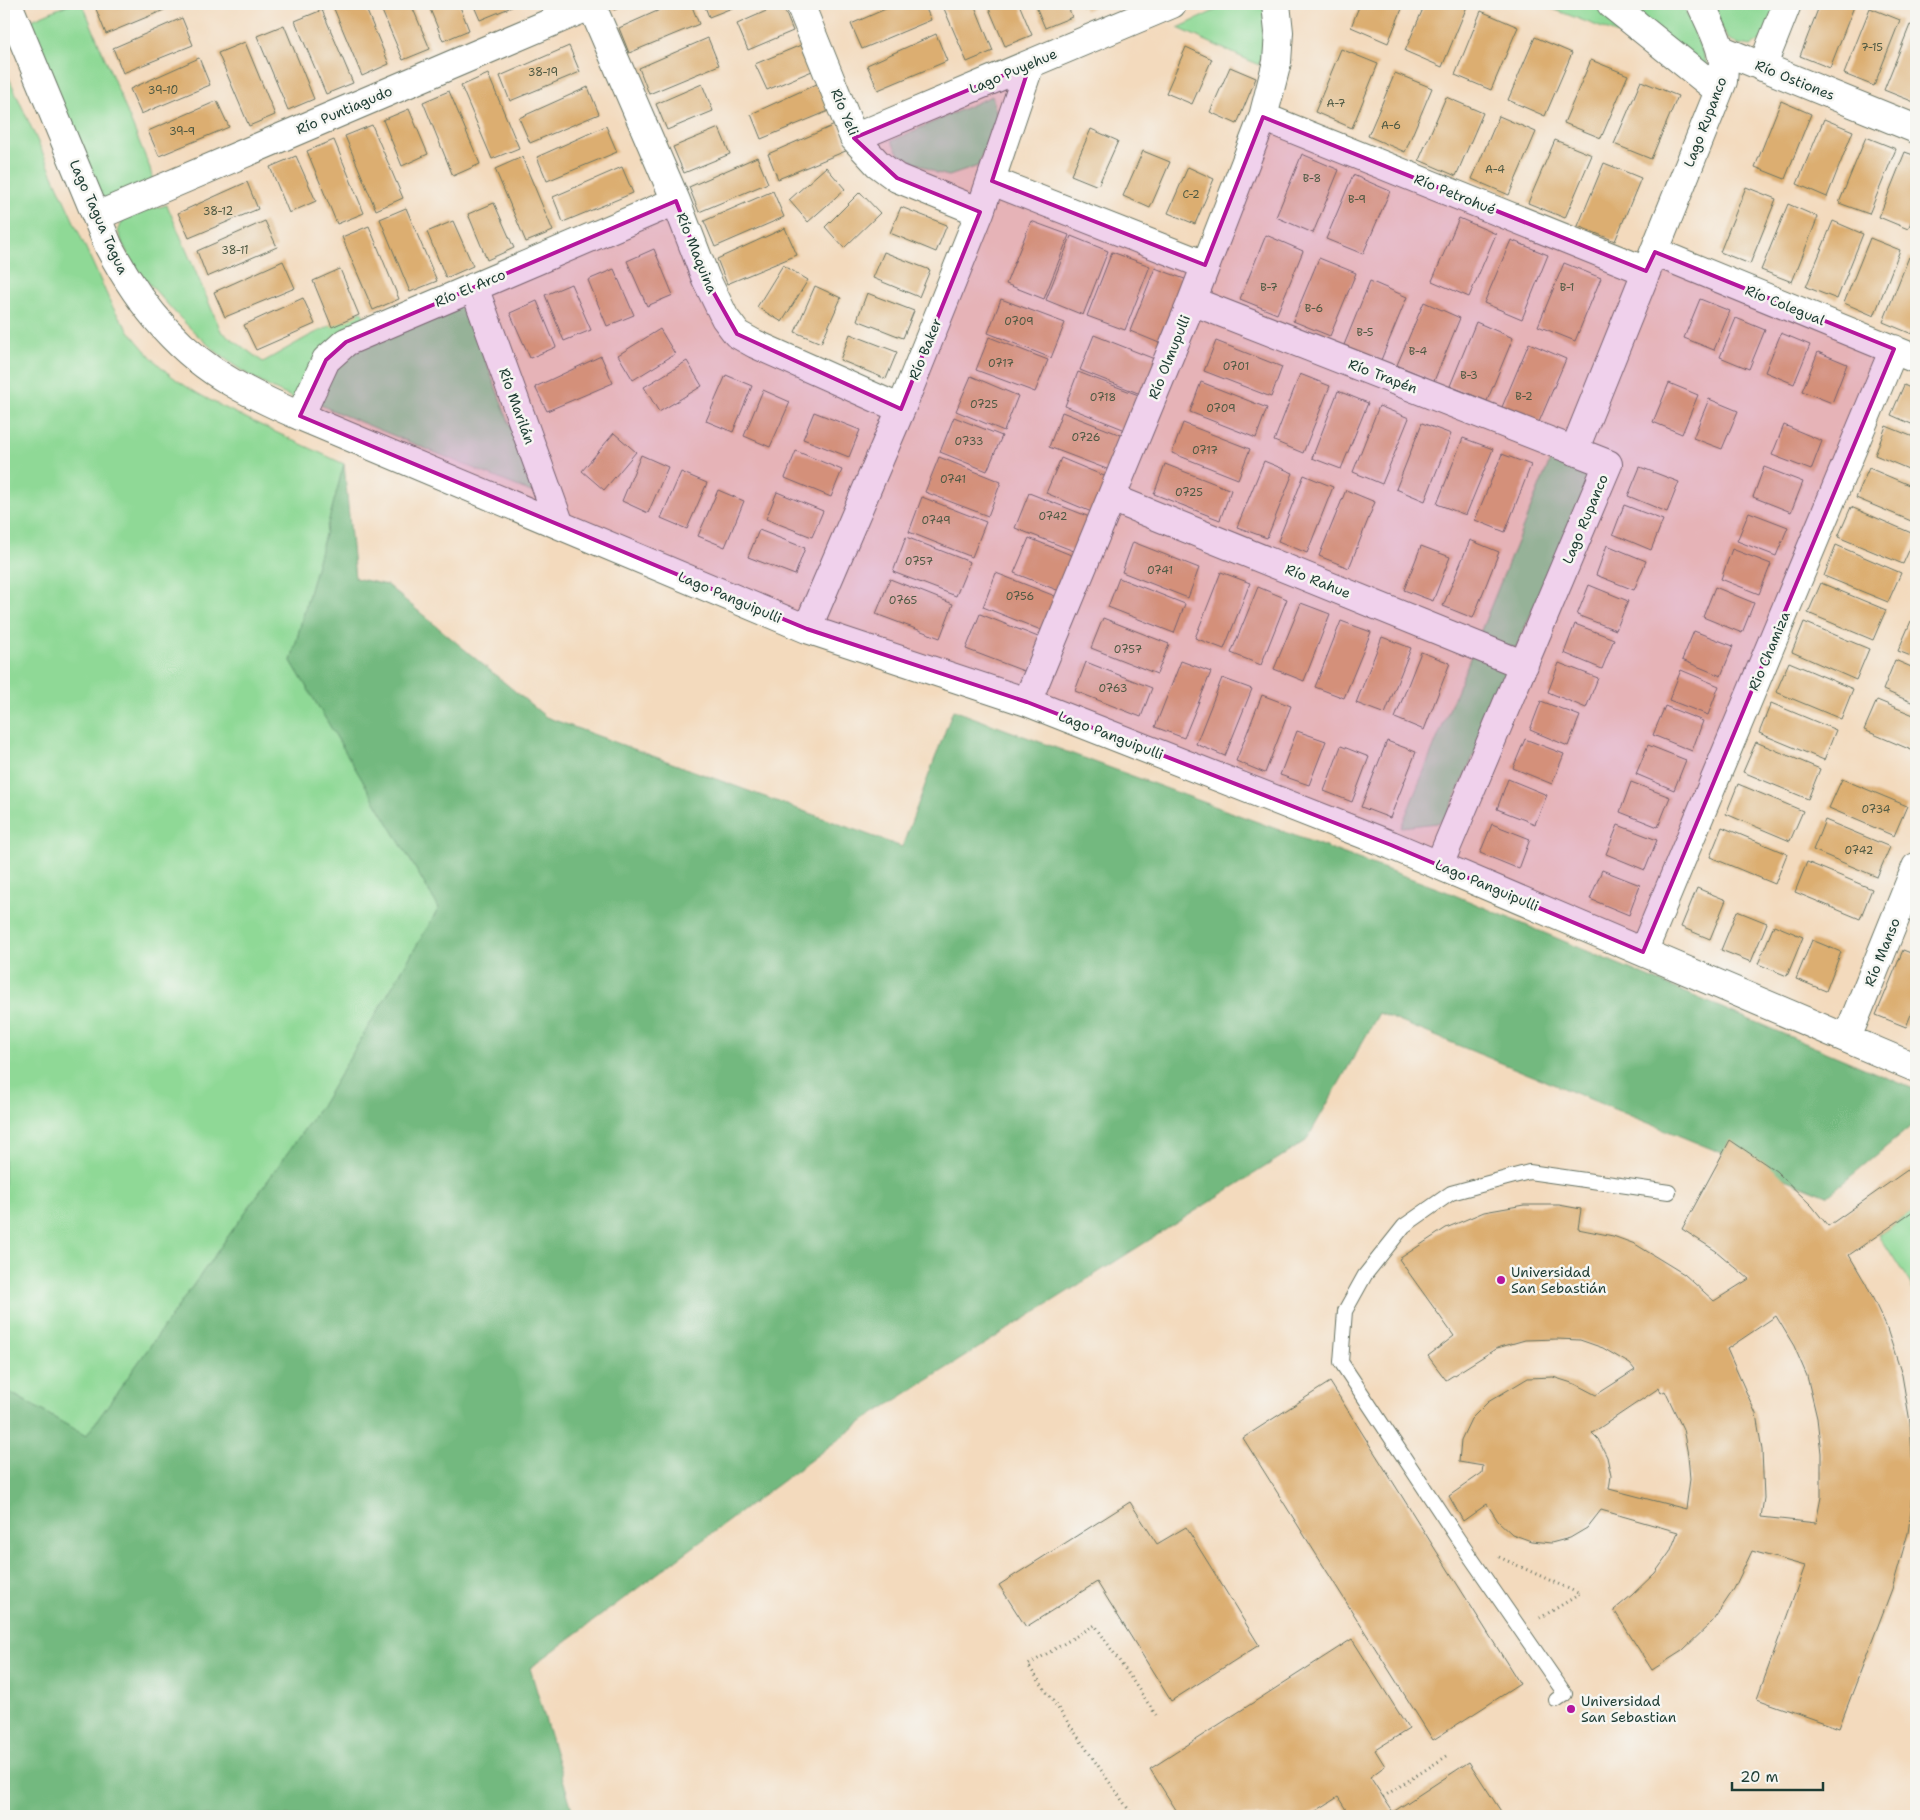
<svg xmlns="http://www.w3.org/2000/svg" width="1920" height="1820" viewBox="0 0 1920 1820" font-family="'Shantell Sans',sans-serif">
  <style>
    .green { fill: #8fd996; stroke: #578b65 }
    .forest { fill: #73b97f; stroke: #497b5a }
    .building { fill: #dcae71; fill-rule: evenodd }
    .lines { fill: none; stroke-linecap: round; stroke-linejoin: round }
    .lane-casing { stroke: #697464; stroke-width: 16 }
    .street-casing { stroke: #697464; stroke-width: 30 }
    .path { stroke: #697464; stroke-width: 3; stroke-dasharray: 1 4; stroke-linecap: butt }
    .lane { stroke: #fff; stroke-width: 14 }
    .street { stroke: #fff; stroke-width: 28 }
    .marked { fill: #b5179e; fill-opacity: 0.2; stroke: #b5179e; stroke-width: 4; stroke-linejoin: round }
    .poi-dot { fill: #b5179e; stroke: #f6f6f2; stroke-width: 2 }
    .labels { text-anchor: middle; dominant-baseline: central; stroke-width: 5; stroke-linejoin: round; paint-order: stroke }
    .number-label { font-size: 11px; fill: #4e5943 }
    .street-label { font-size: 14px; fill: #1f3d34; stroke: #f6f6f2 }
    .poi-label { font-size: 14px; fill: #1f3d34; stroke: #f6f6f2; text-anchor: start }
  </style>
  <rect width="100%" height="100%" fill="#f6f6f2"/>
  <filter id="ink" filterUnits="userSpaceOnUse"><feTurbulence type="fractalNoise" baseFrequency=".02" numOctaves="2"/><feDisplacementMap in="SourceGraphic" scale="10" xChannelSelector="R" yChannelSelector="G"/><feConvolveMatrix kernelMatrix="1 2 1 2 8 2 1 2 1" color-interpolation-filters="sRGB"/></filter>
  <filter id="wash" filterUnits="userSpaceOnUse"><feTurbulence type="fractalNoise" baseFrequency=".0096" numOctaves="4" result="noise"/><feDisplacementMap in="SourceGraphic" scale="20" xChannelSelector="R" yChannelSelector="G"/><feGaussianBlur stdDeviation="1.12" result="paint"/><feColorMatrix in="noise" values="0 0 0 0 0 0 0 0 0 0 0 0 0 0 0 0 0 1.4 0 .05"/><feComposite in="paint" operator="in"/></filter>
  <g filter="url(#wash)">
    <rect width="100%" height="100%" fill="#f3dabd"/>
    <path class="green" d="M69 4H82L86 12 150 168 153 182 105 200 100 194 28 24 34 19Z
      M1229 4H1261L1264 6 1266 42 1259 65 1178 28Z
      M1540 4H1683L1707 64 1704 67Z
      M1708 4H1780L1760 41 1751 46 1738 44 1728 39Z
      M4 67 112 306C128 331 145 353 168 373 193 394 224 407 254 422 284 436 314 450 344 464L291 661 439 908 323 1103 86 1436 4 1389Z
      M992 96 997 116 978 166 949 176 937 173 899 154 891 141Z
      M167 205 221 331 263 362 309 336 361 311 369 324 299 400C243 379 200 342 162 298 143 277 127 259 118 231L123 220 132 214Z
      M461 305 468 314 535 491 531 492 329 409 321 405 318 400 343 357Z
      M1551 458C1567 459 1582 463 1591 477L1516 648 1478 638Z
      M1473 651 1511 672 1446 818 1437 823 1401 827Z
      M1916 1209V1297L1910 1283 1879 1235Z"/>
    <path class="forest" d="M344 464 355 578 387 585 546 717 902 847 953 710 1445 891 1916 1090V1122L1827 1196 1379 1013 1306 1141 866 1419 530 1668 574 1816H4V1389L86 1436 323 1103 439 908 291 661Z"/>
    <g id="blocks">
      <path class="building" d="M108 4H175L176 5 106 34 96 9Z
        M332 4H364L389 64 362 76Z
        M379 4H411L430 49 403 60Z
        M428 4H459L469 30 443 41Z
        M473 4H519L480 20Z
        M611 4H630L614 10Z
        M673 4H691L699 24 629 53 619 28Z
        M704 4H742L709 17Z
        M782 4 793 31 748 50 737 24Z
        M897 4H924L931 20 862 49 851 24Z
        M942 4H974L993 51 967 62Z
        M987 4H1019L1032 35 1005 46Z
        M1035 4H1067L1072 17 1045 28Z
        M1082 4H1102L1085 11Z
        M1360 4H1404L1388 43 1351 27Z
        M1425 4H1468L1442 67 1405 51Z
        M1820 4H1855L1830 68 1800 56Z
        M1870 8 1900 20 1874 86 1844 74Z
        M322 10 353 83 326 94 295 21Z
        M1481 11 1518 27 1491 90 1455 75Z
        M182 18 193 45 123 73 113 48Z
        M284 25 314 99 288 110 257 36Z
        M1910 25 1916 27V96L1914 102 1884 90Z
        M936 34 947 61 878 90 867 65Z
        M1535 37 1572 53 1545 116 1508 100Z
        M708 38 719 65 649 94 639 68Z
        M245 42 275 115 249 126 218 53Z
        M801 45 812 71 767 90 755 64Z
        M569 46 580 72 510 101 500 76Z
        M1186 47 1212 59 1192 104 1166 93Z
        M1341 49 1378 64 1352 128 1315 112Z
        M199 58 210 85 141 114 130 89Z
        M1591 60 1628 75 1601 138 1564 123Z
        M1230 67 1256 78 1237 124 1210 112Z
        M1395 73 1432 88 1405 152 1368 136Z
        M488 74 519 148 492 159 461 86Z
        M1641 81 1678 96 1651 159 1614 144Z
        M819 83 831 110 761 139 751 114Z
        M702 84 713 111 667 130 656 104Z
        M588 87 599 114 530 143 519 118Z
        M449 91 480 164 453 176 423 102Z
        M1446 97 1483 113 1456 176 1419 160Z
        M217 101 229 127 159 156 148 131Z
        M1781 101 1811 114 1785 179 1755 167Z
        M409 109 428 154 402 166 383 120Z
        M1499 116 1536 132 1509 195 1472 179Z
        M1824 119 1853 131 1827 197 1797 184Z
        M837 124 848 150 778 179 768 154Z
        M372 125 403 198 376 210 345 136Z
        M606 126 617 152 547 181 537 157Z
        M719 128 730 154 684 173 673 147Z
        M1091 129 1118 141 1098 186 1071 175Z
        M1866 137 1896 149 1869 214 1839 203Z
        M334 140 364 213 337 224 307 151Z
        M1555 140 1592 155 1565 218 1528 203Z
        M1143 151 1170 162 1150 208 1123 196Z
        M1905 152 1916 156V210L1908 229 1879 217Z
        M1302 154 1339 170 1313 233 1276 217Z
        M296 156 316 201 289 213 270 167Z
        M522 157 553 231 526 242 495 169Z
        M757 157 768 183 699 212 689 187Z
        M1604 163 1641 178 1615 241 1578 226Z
        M622 167 633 193 563 222 553 197Z
        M826 167 845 189 808 222 789 200Z
        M1188 167 1214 179 1195 224 1168 213Z
        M1353 175 1390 191 1363 254 1326 239Z
        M247 182 258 209 189 238 178 213Z
        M1746 187 1776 199 1750 264 1720 252Z
        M773 191 784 217 715 247 704 221Z
        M860 192 880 213 844 248 825 227Z
        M494 203 514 248 487 260 468 214Z
        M1788 204 1818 217 1792 282 1761 270Z
        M901 207 947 225 936 252 890 233Z
        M406 208 437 281 410 292 380 219Z
        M1459 218 1496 234 1469 297 1432 281Z
        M265 221 277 247 207 277 197 251Z
        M453 221 473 266 446 278 427 232Z
        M1031 221 1069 235 1044 299 1006 284Z
        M1833 221 1863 234 1837 299 1806 287Z
        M369 226 399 299 373 310 342 237Z
        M785 228 797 255 727 284 717 259Z
        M1266 235 1303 251 1277 314 1240 299Z
        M1071 236 1108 251 1083 315 1046 300Z
        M1870 238 1900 250 1874 316 1844 303Z
        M1511 240 1548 255 1522 319 1484 303Z
        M654 249 673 295 647 306 627 261Z
        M884 252 930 270 919 297 873 278Z
        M1112 252 1150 266 1125 330 1087 316Z
        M1909 257 1916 260V325L1912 334 1883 322Z
        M1319 258 1356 273 1330 336 1293 321Z
        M283 261 295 288 225 317 214 292Z
        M1564 263 1601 278 1575 341 1538 326Z
        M783 265 808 280 782 322 757 307Z
        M1155 268 1190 281 1164 345 1130 331Z
        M340 269 359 315 332 327 313 281Z
        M614 269 634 315 607 326 588 280Z
        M1370 281 1407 297 1381 360 1344 345Z
        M571 284 591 330 564 341 545 295Z
        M815 286 841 298 821 343 795 332Z
        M867 293 914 311 903 338 857 320Z
        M303 298 315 324 256 350 244 325Z
        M1001 299 1065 323 1051 358 988 333Z
        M1700 299 1730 311 1714 350 1684 338Z
        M537 301 556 347 530 358 510 313Z
        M1424 302 1460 318 1434 381 1397 365Z
        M1736 318 1765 330 1749 369 1720 357Z
        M1476 322 1513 338 1487 401 1450 386Z
        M660 329 675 354 633 380 618 355Z
        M1781 333 1810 345 1794 384 1765 372Z
        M850 334 897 352 886 379 840 360Z
        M1094 335 1157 360 1143 395 1080 370Z
        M989 337 1048 360 1035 392 976 370Z
        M1216 341 1282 367 1271 397 1204 371Z
        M1529 343 1566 359 1539 422 1502 407Z
        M1818 352 1847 364 1832 403 1802 391Z
        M601 356 613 383 547 411 535 387Z
        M687 361 702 386 659 412 644 387Z
        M1078 372 1141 396 1128 431 1065 406Z
        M1300 374 1330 386 1303 453 1274 441Z
        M726 375 752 386 733 432 706 421Z
        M971 376 1018 396 1004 431 956 411Z
        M1201 382 1267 408 1256 438 1190 412Z
        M1669 383 1698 395 1682 434 1653 422Z
        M1904 385 1916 391V426L1891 415Z
        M763 390 790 402 770 447 744 436Z
        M1338 391 1368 403 1341 469 1312 458Z
        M1709 399 1738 411 1722 449 1693 438Z
        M1379 406 1409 418 1382 484 1353 472Z
        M814 412 860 430 849 457 803 439Z
        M1062 412 1126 437 1112 471 1049 447Z
        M954 417 1002 436 987 471 940 452Z
        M1183 423 1250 449 1238 479 1172 453Z
        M1422 423 1451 434 1425 501 1396 489Z
        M1784 425 1822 441 1811 470 1772 455Z
        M1886 426 1916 438V463L1913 471 1875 455Z
        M614 433 636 452 604 490 582 471Z
        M1463 438 1493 449 1466 515 1437 504Z
        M796 451 842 470 831 497 785 478Z
        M1502 454 1531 465 1505 532 1475 520Z
        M641 455 668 467 648 513 622 501Z
        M939 457 1001 482 988 516 925 492Z
        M1061 458 1109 478 1094 513 1046 493Z
        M1264 461 1293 473 1267 538 1237 527Z
        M1165 464 1231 490 1220 520 1154 494Z
        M1640 467 1679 482 1667 512 1628 496Z
        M1764 467 1803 482 1791 512 1753 497Z
        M1869 468 1916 488V523L1856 498Z
        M681 472 707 483 687 529 661 518Z
        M1304 475 1333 487 1307 553 1278 541Z
        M718 490 744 501 725 547 698 536Z
        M1346 490 1375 502 1349 568 1319 556Z
        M777 492 823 511 812 537 766 519Z
        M1029 493 1092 518 1079 553 1015 528Z
        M922 497 986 522 972 557 909 532Z
        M1624 505 1663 520 1651 550 1613 534Z
        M1851 507 1916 535 1903 564 1838 537Z
        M1749 512 1788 527 1776 556 1737 541Z
        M759 530 805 548 795 575 748 557Z
        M906 537 970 562 956 596 893 572Z
        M1029 538 1076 557 1062 592 1014 573Z
        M1470 540 1499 552 1473 618 1443 606Z
        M1133 542 1199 568 1188 598 1122 572Z
        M1607 545 1646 561 1634 590 1596 575Z
        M1836 545 1901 573 1888 602 1824 576Z
        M1421 546 1450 557 1433 601 1404 590Z
        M1732 549 1771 564 1759 594 1721 579Z
        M1221 572 1250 583 1224 649 1195 638Z
        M996 573 1060 598 1046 632 983 607Z
        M1119 578 1185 604 1174 633 1108 607Z
        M890 579 953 604 940 638 876 614Z
        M1821 583 1886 610 1873 640 1808 613Z
        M1589 585 1628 601 1616 630 1577 615Z
        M1258 587 1287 599 1261 665 1231 653Z
        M1715 587 1754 603 1742 633 1703 617Z
        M1301 603 1330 614 1304 681 1274 669Z
        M980 614 1043 639 1029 673 966 649Z
        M1103 618 1169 644 1157 674 1091 648Z
        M1341 621 1371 632 1344 698 1315 687Z
        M1911 621 1916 623V658L1898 651Z
        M1804 622 1869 649 1856 680 1792 652Z
        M1575 624 1614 639 1602 669 1564 653Z
        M1694 631 1733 646 1721 676 1682 660Z
        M1382 637 1411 648 1385 714 1356 703Z
        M1421 652 1450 663 1424 730 1395 718Z
        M1895 660 1916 669V704L1883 690Z
        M1181 661 1211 672 1184 738 1155 727Z
        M1086 662 1152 688 1141 717 1075 691Z
        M1789 662 1853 689 1841 719 1776 692Z
        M1559 663 1598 678 1586 708 1548 692Z
        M1681 670 1719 686 1708 715 1669 700Z
        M1222 678 1252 689 1225 756 1196 744Z
        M1262 695 1291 706 1265 773 1236 761Z
        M1877 700 1916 716V752L1864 730Z
        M1541 701 1580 716 1568 746 1530 730Z
        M1771 703 1836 730 1824 760 1759 733Z
        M1665 706 1703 721 1692 751 1653 735Z
        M1297 731 1326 741 1309 785 1280 775Z
        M1525 739 1564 754 1552 784 1513 768Z
        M1387 741 1416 752 1390 818 1361 807Z
        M1756 742 1820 769 1808 799 1743 772Z
        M1648 745 1686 760 1674 790 1636 774Z
        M1341 746 1369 757 1352 802 1324 791Z
        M1508 779 1547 795 1535 824 1497 809Z
        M1842 779 1907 806 1894 836 1829 808Z
        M1631 782 1670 797 1658 827 1620 812Z
        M1738 784 1803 811 1790 841 1726 814Z
        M1825 820 1890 847 1877 877 1813 850Z
        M1492 824 1530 839 1519 869 1480 853Z
        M1618 825 1657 840 1645 870 1606 854Z
        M1722 827 1787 854 1775 884 1710 857Z
        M1807 862 1872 889 1860 919 1795 892Z
        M1602 870 1640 885 1629 915 1590 899Z
        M1697 888 1726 900 1710 939 1681 927Z
        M1737 911 1767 923 1751 962 1721 950Z
        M1774 925 1803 937 1787 976 1758 964Z
        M1812 940 1841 952 1826 991 1796 979Z
        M1903 950 1916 955V1002L1906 1027 1876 1015Z
        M1730 1140 1776 1171 1812 1206 1828 1226 1916 1164V1209L1849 1255 1866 1284 1886 1326 1902 1375 1910 1422 1913 1474 1912 1504 1908 1533 1892 1589 1839 1728 1757 1699 1805 1566 1752 1551 1734 1589 1712 1622 1682 1651 1652 1670 1614 1610 1632 1595 1655 1573 1670 1552 1678 1532 1601 1510 1587 1528 1570 1538 1551 1543 1531 1541 1512 1534 1498 1521 1487 1504 1463 1521 1449 1496 1482 1473 1483 1466 1459 1462 1461 1440 1471 1419 1488 1402 1528 1378 1553 1377 1575 1384 1596 1395 1635 1370 1630 1364 1603 1348 1580 1340 1557 1339 1525 1340 1497 1348 1446 1380 1428 1356 1454 1336 1399 1259 1446 1228 1484 1212 1524 1205H1559L1581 1209 1578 1229 1613 1236 1635 1244 1684 1274 1714 1301 1749 1279 1716 1251 1682 1229ZM1776 1316 1794 1346 1807 1376 1817 1418 1821 1453V1497L1816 1523 1761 1517 1764 1498 1762 1450 1756 1414 1727 1349ZM1659 1388 1661 1393 1665 1391 1683 1429 1688 1455 1690 1479 1686 1509 1609 1489 1611 1476 1607 1457 1598 1439 1592 1433Z
        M1330 1382 1520 1684 1433 1740 1243 1438Z
        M1130 1502 1157 1544 1186 1527 1259 1645 1171 1701 1097 1582 1026 1627 999 1585Z
        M1352 1639 1409 1729 1375 1750 1385 1766 1370 1777 1393 1812 1469 1762 1504 1816H1350L1338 1797 1308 1816H1180L1150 1769Z"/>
    </g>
  </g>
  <g filter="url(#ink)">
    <use href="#blocks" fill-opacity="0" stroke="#697464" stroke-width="1"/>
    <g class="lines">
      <defs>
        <path id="lane" d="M1556 1700 1565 1694 1458 1539 1341 1362 1345 1311 1365 1275 1404 1226 1451 1193 1529 1172 1669 1192"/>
        <path id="street" d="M8 4 109 247C138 302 176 351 231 382 253 395 277 406 300 416L807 629 1027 702 1391 845 1916 1068
          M591 4 676 201 706 279 725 318 737 334 755 344 901 409
          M800 4 854 138 878 164 897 178 980 212
          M1611 4 1719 91
          M1722 50 1916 129
          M1762 67 1787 4
          M1263 117 1646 271
          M854 138 1172 4
          M992 181 1205 265
          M97 216 592 5
          M1655 252 1916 359
          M474 287 560 525
          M1192 301 1608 464 1439 865
          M300 416 326 360 346 342 676 201
          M1574 451 1723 81C1727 53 1712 29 1701 4
          M1112 498 1524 665
          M807 629 901 409 980 212 1030 64
          M1027 702 1192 301 1263 117 1277 62 1279 32 1276 4
          M1643 952 1894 349
          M1847 1038 1916 867"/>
      </defs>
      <use href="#lane" class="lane-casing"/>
      <use href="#street" class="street-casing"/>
      <path class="path" d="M1499 1557 1580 1594 1540 1618
        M1383 1797 1450 1754
        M1133 1816 1028 1665 1095 1625 1156 1715"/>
      <use href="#lane" class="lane"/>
      <use href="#street" class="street"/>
    </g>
  </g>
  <path class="marked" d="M1030 64 992 181 1205 265 1263 117 1646 271 1655 252 1894 349 1643 952 1391 845 1027 702 807 629 300 416 326 360 346 342 676 201 706 279 737 334 901 409 980 212 897 178 854 138Z"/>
  <g class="poi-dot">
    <circle cx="1501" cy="1280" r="5"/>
    <circle cx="1571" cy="1709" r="5"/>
  </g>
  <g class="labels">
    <g class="number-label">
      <text x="1872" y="47">7-15</text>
      <text x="543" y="72">38-19</text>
      <text x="163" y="90">39-10</text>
      <text x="1336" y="103">A-7</text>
      <text x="1391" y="125">A-6</text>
      <text x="182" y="131">39-9</text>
      <text x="1495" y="169">A-4</text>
      <text x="1312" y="178">B-8</text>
      <text x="1191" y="194">C-2</text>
      <text x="1357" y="199">B-9</text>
      <text x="218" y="211">38-12</text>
      <text x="235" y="250">38-11</text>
      <text x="1269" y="287">B-7</text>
      <text x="1567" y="287">B-1</text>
      <text x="1314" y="308">B-6</text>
      <text x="1019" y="321">0709</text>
      <text x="1365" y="332">B-5</text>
      <text x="1418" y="351">B-4</text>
      <text x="1001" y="363">0717</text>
      <text x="1236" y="366">0701</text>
      <text x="1469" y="375">B-3</text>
      <text x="1524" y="396">B-2</text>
      <text x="1103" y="397">0718</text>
      <text x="984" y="404">0725</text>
      <text x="1221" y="408">0709</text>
      <text x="1086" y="437">0726</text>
      <text x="969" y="441">0733</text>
      <text x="1205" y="450">0717</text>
      <text x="953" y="479">0741</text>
      <text x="1189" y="492">0725</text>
      <text x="1053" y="516">0742</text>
      <text x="936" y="520">0749</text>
      <text x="919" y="561">0757</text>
      <text x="1160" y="570">0741</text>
      <text x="1020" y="596">0756</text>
      <text x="903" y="600">0765</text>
      <text x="1128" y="649">0757</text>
      <text x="1113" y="688">0763</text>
      <text x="1876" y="809">0734</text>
      <text x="1859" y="850">0742</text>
    </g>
    <g class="street-label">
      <text transform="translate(1013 71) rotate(-23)">Lago Puyehue</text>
      <text transform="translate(1795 80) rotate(22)">Río Ostiones</text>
      <text transform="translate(344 110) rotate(-23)">Río Puntiagudo</text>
      <text transform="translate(845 112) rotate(67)">Río Yeli</text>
      <text transform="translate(1705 122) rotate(-69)">Lago Rupanco</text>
      <text transform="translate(1455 194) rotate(22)">Río Petrohué</text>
      <text transform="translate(99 217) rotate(66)">Lago Tagua Tagua</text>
      <text transform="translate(697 253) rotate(68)">Río Maquina</text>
      <text transform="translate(470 288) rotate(-23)">Río El Arco</text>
      <text transform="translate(1785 305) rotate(22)">Río Colegual</text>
      <text transform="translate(925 349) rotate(-68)">Río Baker</text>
      <text transform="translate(1169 357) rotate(-68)">Río Olmupulli</text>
      <text transform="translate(1383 376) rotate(21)">Río Trapén</text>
      <text transform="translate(517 406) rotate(70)">Río Marilán</text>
      <text transform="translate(1585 519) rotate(-67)">Lago Rupanco</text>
      <text transform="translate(1318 581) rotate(22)">Río Rahue</text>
      <text transform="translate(730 597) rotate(23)">Lago Panguipulli</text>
      <text transform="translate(1769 651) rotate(-67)">Rio Chamiza</text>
      <text transform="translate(1111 735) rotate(21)">Lago Panguipulli</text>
      <text transform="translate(1487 885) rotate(23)">Lago Panguipulli</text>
      <text transform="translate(1882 952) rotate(-68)">Río Manso</text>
    </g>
    <g class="poi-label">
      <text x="1511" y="1272">Universidad<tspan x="1511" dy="16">San Sebastián</tspan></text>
      <text x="1581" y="1701">Universidad<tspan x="1581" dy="16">San Sebastian</tspan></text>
    </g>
  </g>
  <rect width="1920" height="1820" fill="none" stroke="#f6f6f2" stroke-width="20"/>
  <path d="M1732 1782v8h91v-8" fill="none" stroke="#1f3d34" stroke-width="2.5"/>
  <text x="1740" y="1782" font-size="15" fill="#1f3d34" stroke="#f6f6f2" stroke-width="4" paint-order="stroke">20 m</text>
</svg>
